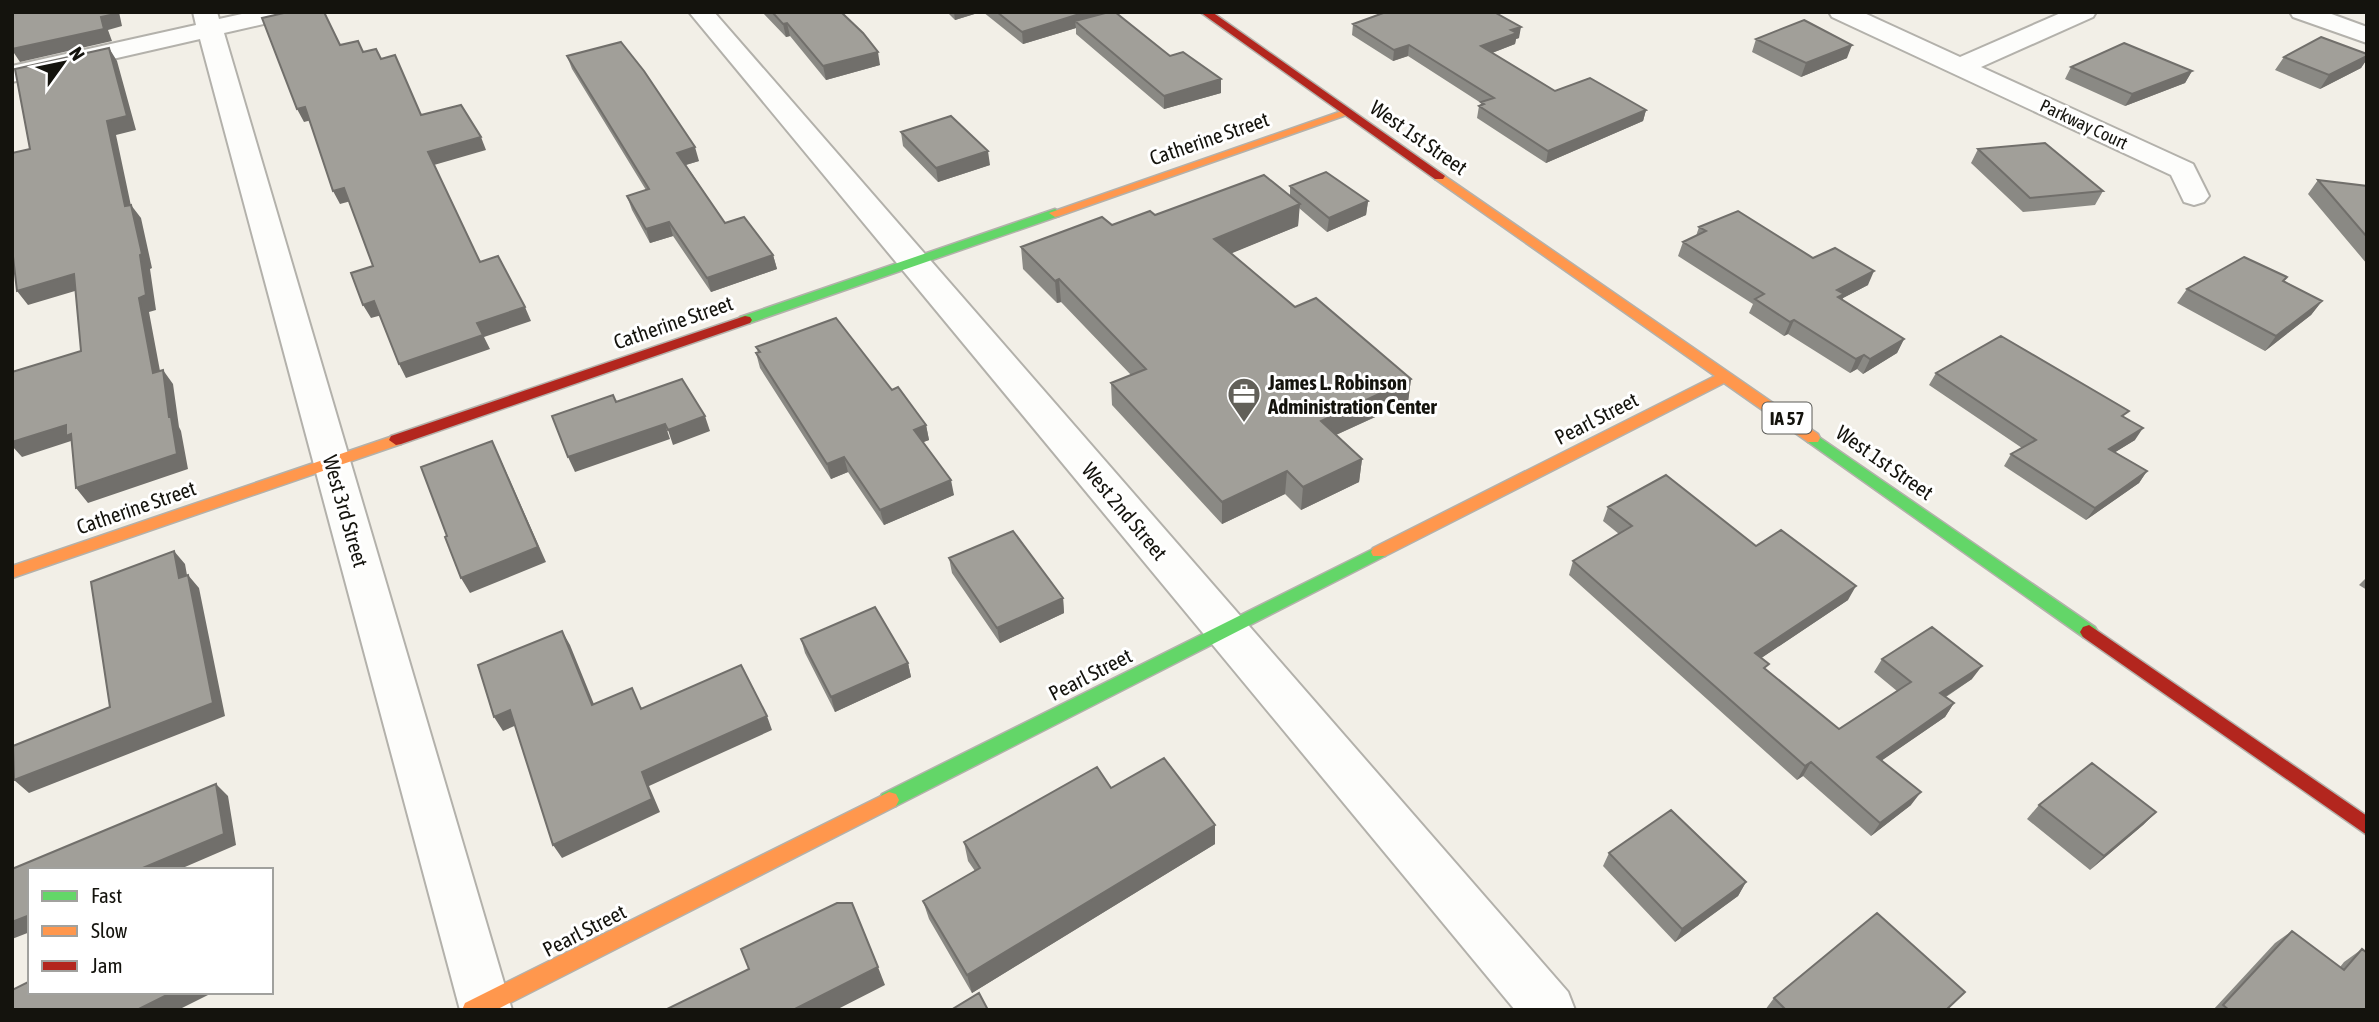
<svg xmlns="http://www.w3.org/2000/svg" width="2379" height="1022" viewBox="0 0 2379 1022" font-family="'Asap Condensed',sans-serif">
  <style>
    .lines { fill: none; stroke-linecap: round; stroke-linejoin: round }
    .street-casing { stroke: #b3b1ab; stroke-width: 4 }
    .fast-casing { stroke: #b3b1ab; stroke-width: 3 }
    .slow-casing { stroke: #b3b1ab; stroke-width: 3 }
    .jam-casing { stroke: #b3b1ab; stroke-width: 3 }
    .street { fill: #fdfdfb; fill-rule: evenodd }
    .fast { fill: #63d668; fill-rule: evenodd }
    .slow { fill: #ff974d; fill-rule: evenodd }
    .jam { fill: #b3261e; fill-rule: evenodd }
    .wall { fill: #8a8984 }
    .shaded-wall { fill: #716f6b }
    .building { fill: #a19f99; stroke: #716f6b; stroke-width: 2 }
    .labels { text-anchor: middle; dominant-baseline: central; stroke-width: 6; stroke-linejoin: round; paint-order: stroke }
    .far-street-label { font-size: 18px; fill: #14130d; stroke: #fff }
    .shield { fill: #fff; stroke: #5a5a56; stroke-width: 2 }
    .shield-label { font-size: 19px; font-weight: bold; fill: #14130d }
    .street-label { font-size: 21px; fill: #14130d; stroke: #fff }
    .poi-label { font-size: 21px; font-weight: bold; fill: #14130d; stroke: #fff; text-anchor: start }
  </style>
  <rect width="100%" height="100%" fill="#f2efe7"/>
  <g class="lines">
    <defs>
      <path id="street" d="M193 12H217L219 19 251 12H297L294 17 224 33 512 1010H460L200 39 12 82V66L196 25Z
        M689 12H714L1568 992 1575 1010H1515Z
        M1829 12H1862L1960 57 2063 12H2096L2093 17 1981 67 2193 164 2209 196 2204 202 2194 205 2184 202 2171 175 1832 17Z
        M2290 12H2326L2367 27V43L2293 17Z"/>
      <path id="fast" d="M1055 209 1061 213 1059 216 750 323H740L738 320 740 317Z
        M1813 433 2095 627 2098 632 2095 637H2083L1808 442 1806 438Z
        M1379 546 1385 548 1387 552 1385 556 896 806 889 808 882 806 879 800 882 794Z"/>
      <path id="slow" d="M1342 111 1352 113 1059 216 1055 217 1049 213Z
        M1439 172 1818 434 1820 438 1818 442H1808L1724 383 1385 556H1373L1371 552 1373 548 1715 376 1435 179 1433 176Z
        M396 435 401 436 403 440 401 444 12 578V566Z
        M889 792 896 794 899 800 896 806 496 1010H462L465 1003Z"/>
      <path id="jam" d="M1200 12H1212L1445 176 1443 179H1435Z
        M745 316 750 317 752 320 750 323 401 444 396 445 389 440 391 436Z
        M2089 625 2367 816V835L2083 637 2080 632 2083 627Z"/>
    </defs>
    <use href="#street" class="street-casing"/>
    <use href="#fast" class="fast-casing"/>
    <use href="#slow" class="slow-casing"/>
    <use href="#jam" class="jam-casing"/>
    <use href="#street" class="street"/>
    <use href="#fast" class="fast"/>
    <use href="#slow" class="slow"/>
    <use href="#jam" class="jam"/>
  </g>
  <path class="wall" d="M762 12H841L880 65 826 80 790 36 786 37Z
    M947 12H981L955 20Z
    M983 12H1101V14L1170 56 1221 93 1164 109 1076 34V28L1023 44Z
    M1353 24 1519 38 1516 39 1515 44 1492 53 1555 91 1646 110 1643 121 1546 163 1477 118 1479 106H1480L1481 103 1408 56 1393 61 1352 35Z
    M1756 39 1847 58 1801 77 1752 52Z
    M2367 54V59L2361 68 2320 89 2275 70 2284 57Z
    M567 56 699 161 686 165 725 223 773 255 777 269 711 292 673 236 650 243 632 210 627 196 646 190 572 69Z
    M2071 67 2192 71 2185 83 2125 106 2065 79Z
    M901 132 990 165 938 182 903 146Z
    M1978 149 2103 191 2095 205 2023 212 1971 163Z
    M2318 180 2367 186V264L2308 194Z
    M1290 186 1368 201 1366 215 1327 232 1299 208 1298 226 1231 253 1295 307 1411 379 1408 402 1336 435 1362 459 1359 482 1301 510 1285 494 1222 524 1112 405 1111 383 1131 375 1061 302 1057 303 1023 269 1021 247 1155 215 1290 195Z
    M1699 227 1813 258 1868 285 1843 298 1842 300 1904 339 1897 353 1863 374 1857 369 1850 373 1788 334 1784 336 1749 313 1753 304 1678 256 1683 242 1696 236Z
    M2287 277 2284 281 2322 301 2311 315 2265 351 2177 303 2187 289Z
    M756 347 892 390 926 425 929 440 923 442 954 495 884 525 848 472 831 479 760 368 756 353 758 352Z
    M1936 373 2125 417 2135 440 2115 452 2147 471 2139 483 2086 520 2004 466 2011 454 2022 448 1929 385Z
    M1608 507 1756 546 1848 600 1761 658 1766 670 1839 729 1897 691 1874 672 1882 659 1972 679 1946 697 1954 703 1945 717 1882 760 1911 805 1871 836 1803 776 1797 780 1569 575 1573 561 1619 534 1603 521Z
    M949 558 1063 598 1064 613 1000 643 952 573Z
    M2367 577V590L2359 585Z
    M801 639 908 663 911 677 835 712 805 653Z
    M1111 788 1215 844 972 993 929 919 923 901 975 871 968 861 964 842Z
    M2039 805 2156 812 2143 825 2090 870 2027 819Z
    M1609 853 1746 882 1738 896 1675 942 1603 866Z
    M2292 931 2340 967 2344 962 2362 949 2367 1010H2213L2275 943Z
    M1774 998 1948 1010H1765Z"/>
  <path class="shaded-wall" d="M115 12H119L122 26 108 30 112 41 20 62 12 50V49Z
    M954 12H981L955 20Z
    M1086 12H1101L1102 20 1075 21 1076 28 1023 44 1022 32Z
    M787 23 790 36 786 37 783 24Z
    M1521 27 1519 38 1516 39 1515 44 1479 58 1481 46 1511 30Z
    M1409 45 1408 56 1393 61 1394 50Z
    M1852 45 1847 58 1801 77 1806 63Z
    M109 48 117 61 136 130 116 135 134 220 125 206 107 121Z
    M878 52 880 65 826 80 823 66Z
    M2367 56V59L2361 68 2320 89 2329 75Z
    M2192 71 2185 83 2125 106 2132 94Z
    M1221 79V93L1164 109V96Z
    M305 107 312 120 304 122 297 109Z
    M1646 110 1643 121 1546 163 1548 151Z
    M481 137 486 150 434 165 428 152Z
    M695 147 699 161 682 166 677 153Z
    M988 151 990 165 938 182 936 168Z
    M344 188 351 201 340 204 333 191Z
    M1368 201 1366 215 1327 232 1329 218Z
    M1300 204 1298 226 1213 261 1214 239Z
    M131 205 141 218 152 268 150 269 156 310 149 312 163 387 153 373 139 298Z
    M669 222 673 236 650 243 646 229Z
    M773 255 777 269 711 292 707 278Z
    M1874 271 1868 285 1843 298 1838 308 1837 290Z
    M74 274 85 288 28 305 17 291Z
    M1059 279 1061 302 1057 303 1055 281Z
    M374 301 382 315 371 318 363 305Z
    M2322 301 2311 315 2265 351 2276 336Z
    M525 307 531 321 484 337 490 349 406 378 399 364 477 323Z
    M1794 320 1788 334 1784 336 1790 322Z
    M1904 339 1897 353 1863 374 1870 359Z
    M1864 355 1857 369 1850 373 1856 359Z
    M163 370 173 384 179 427 181 431 188 469 88 503 76 488 169 417Z
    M1411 379 1408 402 1318 443 1321 421Z
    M705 416 710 431 673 445 668 430Z
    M665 424 670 439 575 472 568 457Z
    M66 425 78 450 71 441 22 457 12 446V442Z
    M926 425 929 440 916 445 914 430Z
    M2143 428 2135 440 2101 461 2109 449Z
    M492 441 499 456 546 562 470 593 461 578Z
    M844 457 848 472 831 479 827 464Z
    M1362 459 1359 482 1301 510 1303 487Z
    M1287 471 1285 494 1222 524V502Z
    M2147 471 2139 483 2086 520 2095 508Z
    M951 480 954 495 884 525 880 510Z
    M174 551 185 564 190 592 179 578Z
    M188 575 199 588 225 716 29 793 14 780 213 703Z
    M1856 586 1848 600 1748 667 1755 653Z
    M1063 598 1064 613 1000 643 997 628Z
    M562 631 570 645 600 719 592 705Z
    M908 663 911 677 835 712 831 697Z
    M1982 666 1972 679 1931 706 1940 693Z
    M1954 703 1945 717 1868 770 1877 757Z
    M510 710 519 724 503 731 494 717Z
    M767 716 772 730 649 786 660 812 562 858 553 845 642 772Z
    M1811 762 1803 776 1797 780 1805 766Z
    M216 784 228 796 236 845 178 870H138Z
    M1921 792 1911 805 1871 836 1880 823Z
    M2156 812 2143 825 2090 870 2104 856Z
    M1215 825V844L972 993 967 975Z
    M1746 882 1738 896 1675 942 1682 929Z
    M30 915V932L12 939V922Z
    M878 967 885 985 836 1010H793Z
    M173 992H214L178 1010H137Z"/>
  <path class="building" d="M12 12H115V14L101 17 104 29 12 49Z
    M288 12H324L340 45 358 41 363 52 376 49 381 59 395 55 421 115 461 105 481 137 428 152 480 262 498 256 525 307 477 323 483 335 399 364 374 301 363 305 351 273 373 266 344 188 333 191 305 107 297 109 262 18Z
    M772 12H841L863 33 878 52 823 66 787 23 783 24Z
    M997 12H1086L1022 32Z
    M1109 12H1115L1170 56 1183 52 1221 79 1164 96 1075 21Z
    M1386 12H1494L1521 27 1511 30 1517 33 1481 46 1555 91 1590 78 1646 110 1548 151 1479 106 1484 104 1481 102 1494 98 1409 45 1394 50 1353 24Z
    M1804 20 1852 45 1806 63 1756 39Z
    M2321 37 2367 54V56L2329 75 2284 57Z
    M621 42 644 71 695 147 677 153 725 223 744 217 773 255 707 278 669 222 646 229 627 196 649 189 567 56Z
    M2124 43 2192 71 2132 94 2071 67Z
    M109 48 127 116 107 121 125 206 131 205 142 254 140 255 146 295 139 298 153 373 163 370 169 417H171L177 454 76 488 71 434 66 436V425L12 442V372L81 351 74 274 17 291 12 248V153L30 149 15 69Z
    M951 116 988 151 936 168 901 132Z
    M2045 143 2103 191 2030 198 1978 149Z
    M1326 172 1368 201 1329 218 1290 186Z
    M1264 175 1300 204 1214 239 1295 307 1316 298 1411 379 1321 421 1362 459 1303 487 1287 471 1222 502 1111 383 1146 369 1059 279 1055 281 1021 247 1102 217 1112 225 1150 211 1155 215Z
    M2318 180 2367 186V237Z
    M1738 211 1813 258 1835 248 1874 271 1837 290 1844 294 1838 297 1904 339 1870 359 1864 355 1856 359 1794 320 1790 322 1755 299 1764 294 1683 242 1706 231 1699 227Z
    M2244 257 2287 277 2283 281 2322 301 2276 336 2187 289Z
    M836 318 892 390 898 387 926 425 914 430 951 480 880 510 844 457 827 464 756 353 760 352 756 347Z
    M2001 336 2129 411 2122 416 2143 428 2109 449 2147 471 2095 508 2011 454 2036 440 1936 373Z
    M682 379 705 416 668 430 665 424 568 457 552 416 613 395 616 402Z
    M492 441 538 547 461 578 445 537 447 536 421 467Z
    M1666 475 1756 546 1781 530 1856 586 1755 653 1769 664 1764 668 1839 729 1911 682 1882 659 1932 627 1982 666 1940 693 1954 703 1877 757 1921 792 1880 823 1811 762 1805 766 1573 561 1632 526 1608 507Z
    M1013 531 1063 598 997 628 949 558Z
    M174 551 179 578 188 575 213 703 14 780 13 746 110 707 91 582Z
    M875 607 908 663 831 697 801 639Z
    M562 631 592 705 632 688 641 709 741 665 767 716 642 772 652 799 553 845 510 710 494 717 478 665Z
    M1164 758 1215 825 967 975 923 901 980 868 964 842 1097 767 1111 788Z
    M2092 763 2156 812 2104 856 2039 805Z
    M216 784 224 834 138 870H30V915L12 922V869Z
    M1671 810 1746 882 1682 929 1609 853Z
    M837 903H852L878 967 793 1010H668L667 1009 749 969 741 949Z
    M1877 913 1965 992 1946 1010H1786L1774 998Z
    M2292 931 2344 970 2362 949 2367 953V1010H2229L2223 1005Z
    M30 981V992H173L137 1010H12V990Z
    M979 993 988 1010H951Z"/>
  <defs>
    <symbol id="office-pin" viewBox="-11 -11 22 30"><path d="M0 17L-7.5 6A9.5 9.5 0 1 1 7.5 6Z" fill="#626059" stroke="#fff"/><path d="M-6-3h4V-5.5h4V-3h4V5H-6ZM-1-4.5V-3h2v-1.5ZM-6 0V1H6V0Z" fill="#fff"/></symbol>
  </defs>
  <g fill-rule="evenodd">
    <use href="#office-pin" x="1225" y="375" width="38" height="52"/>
  </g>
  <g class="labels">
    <g class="far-street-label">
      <text transform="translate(2084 124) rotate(25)">Parkway Court</text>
    </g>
    <rect class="shield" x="1762.5" y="402.5" width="49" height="31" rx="5"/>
    <g class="shield-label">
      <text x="1787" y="418">IA 57</text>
    </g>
    <g class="street-label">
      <text transform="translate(1419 137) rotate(35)">West 1st Street</text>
      <text transform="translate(1209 138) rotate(-19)">Catherine Street</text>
      <text transform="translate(673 322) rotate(-19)">Catherine Street</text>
      <text transform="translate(1596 418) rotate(-27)">Pearl Street</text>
      <text transform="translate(1885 462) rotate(35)">West 1st Street</text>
      <text transform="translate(136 507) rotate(-19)">Catherine Street</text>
      <text transform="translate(346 511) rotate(74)">West 3rd Street</text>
      <text transform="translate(1125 511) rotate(50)">West 2nd Street</text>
      <text transform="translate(1090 674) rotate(-27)">Pearl Street</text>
      <text transform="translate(584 930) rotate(-27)">Pearl Street</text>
    </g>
    <g class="poi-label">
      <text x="1268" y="382">James L. Robinson<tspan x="1268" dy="24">Administration Center</tspan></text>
    </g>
  </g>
  <rect width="2379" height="1022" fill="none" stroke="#14130d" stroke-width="28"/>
  <rect x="28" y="868" width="245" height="126" fill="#ffffff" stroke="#a1a19e" stroke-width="2"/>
  <rect x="42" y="891" width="35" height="10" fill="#63d668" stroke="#a1a19e" stroke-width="2"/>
  <text x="91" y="903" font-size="21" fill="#14130d">Fast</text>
  <rect x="42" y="926" width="35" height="10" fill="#ff974d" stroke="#a1a19e" stroke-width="2"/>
  <text x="91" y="938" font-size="21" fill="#14130d">Slow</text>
  <rect x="42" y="961" width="35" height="10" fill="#b3261e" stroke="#a1a19e" stroke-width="2"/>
  <text x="91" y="973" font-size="21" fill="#14130d">Jam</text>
  <g transform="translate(63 63) rotate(57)" stroke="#ffffff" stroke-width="5" paint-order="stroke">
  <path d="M0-5L12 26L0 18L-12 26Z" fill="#14130d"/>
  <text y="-10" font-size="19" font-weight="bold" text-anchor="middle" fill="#14130d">N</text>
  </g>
</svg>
